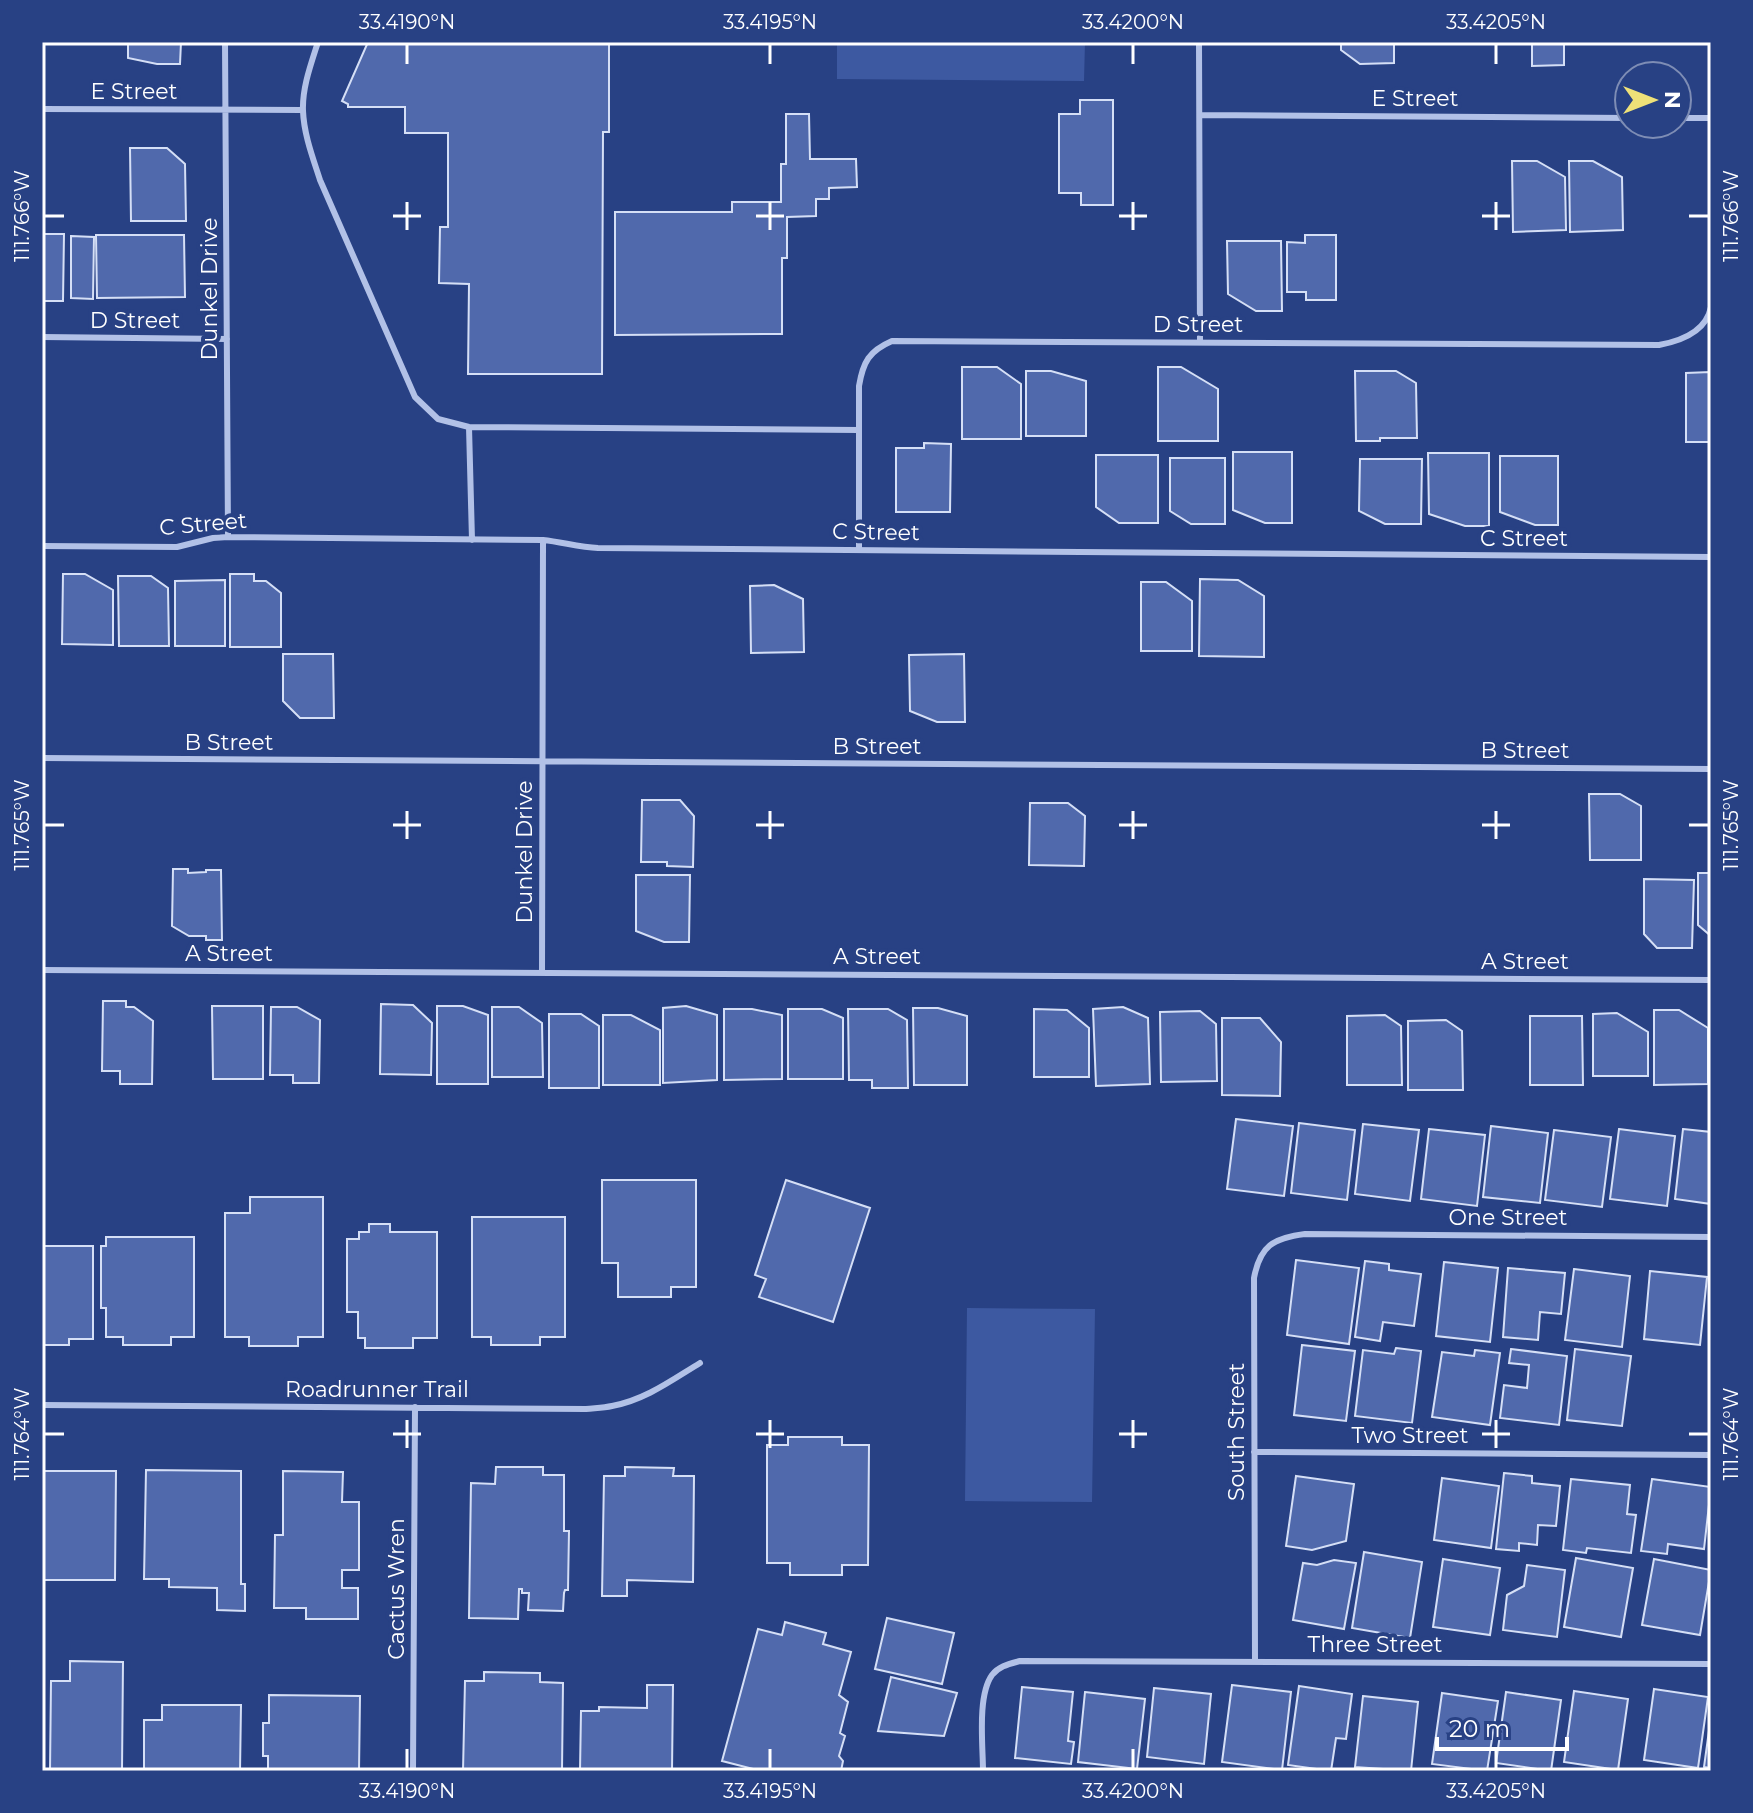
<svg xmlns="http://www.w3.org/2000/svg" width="1753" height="1813" viewBox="0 0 1753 1813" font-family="Montserrat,sans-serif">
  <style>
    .green { fill: #3d59a1 }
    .building { fill: #5069ac; stroke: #d5dff6; stroke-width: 2 }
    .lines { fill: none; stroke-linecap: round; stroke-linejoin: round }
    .lane { stroke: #b2c1e7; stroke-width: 6 }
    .ticks { fill: none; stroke: #fff; stroke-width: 3 }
    .labels { text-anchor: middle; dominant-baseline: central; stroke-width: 8; stroke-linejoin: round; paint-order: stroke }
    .street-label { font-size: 22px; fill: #fff; stroke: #284184 }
    .neatline { fill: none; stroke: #fff; stroke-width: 3 }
    .ticks-label { font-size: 20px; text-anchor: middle; fill: #fff }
  </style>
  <rect width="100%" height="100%" fill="#284184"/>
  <path class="green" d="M837 42H1085L1084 81 837 79Z
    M967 1308 1095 1309 1092 1502 965 1501Z"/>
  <path class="building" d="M128 42H181L180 64H157L128 58Z
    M368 42H609V132H603L602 374H468L469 284 439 283 440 227H448V133H405V107H348V104L342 101Z
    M1341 42H1394V63L1360 64 1341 50Z
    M1532 42H1564V65L1532 66Z
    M1080 100H1113V205H1081V193H1059V114H1080Z
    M786 114H809L810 159H856L857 187 829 188V199H816V216L787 217V258H782V334L615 335V212H732V202H781V164H786Z
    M130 148H167L185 164 186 221H131Z
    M1512 161H1537L1565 177 1566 230 1513 232Z
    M1569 161H1593L1622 177 1623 230 1570 232Z
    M42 234H64L63 301H42Z
    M96 235H184L185 297 97 298Z
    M1305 235H1336V300H1306V292H1287V242L1305 243Z
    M71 236 94 237 93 299 71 298Z
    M1227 241H1281L1282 311H1256L1228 294Z
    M962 367H997L1021 384V439H962Z
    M1158 367H1181L1218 389V441H1158Z
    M1026 371H1051L1086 381V436H1026Z
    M1355 371H1396L1416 383 1417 438H1380V441H1356Z
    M1710 372 1711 442H1686V373Z
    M924 443 951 444 950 512H896V448H924Z
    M1233 452H1292V523H1265L1233 510Z
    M1428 453H1489V526H1465L1429 514Z
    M1096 455H1158V523H1119L1096 507Z
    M1500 456H1558V525H1535L1500 512Z
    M1170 458H1225V524H1191L1170 511Z
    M1360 459H1422L1421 524H1385L1359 511Z
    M63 574H85L113 590V645L62 644Z
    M230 574H254V581H266L281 593V647H230Z
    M118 576H151L168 588 169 646H119Z
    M1200 579 1238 580 1264 596V657L1199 656Z
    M225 580V646H175V581Z
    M1141 582H1166L1192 601V651H1141Z
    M774 585 803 599 804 652 751 653 750 586Z
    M283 654H333L334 718H300L283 701Z
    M964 654 965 722H937L910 711 909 655Z
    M1589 794H1620L1641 806V860H1590Z
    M642 800H680L694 816 693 867 667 866V862H641Z
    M1030 803H1068L1085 816 1084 866 1029 865Z
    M173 869H188V873L206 872V870H221L222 940H206V936H189L172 926Z
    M1698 873H1711V936L1698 925Z
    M636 875H690L689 942H664L636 931Z
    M1644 879 1694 880 1692 948H1657L1644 934Z
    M103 1001H126V1007H134L153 1021 152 1084H120V1071H102Z
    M381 1004 413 1005 432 1023 431 1075 380 1074Z
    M212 1006H263V1079H213Z
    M437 1006H463L488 1015V1084H437Z
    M686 1006 717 1015V1080L663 1083V1008Z
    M271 1007H297L320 1020 319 1083H293V1075H270Z
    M492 1007H519L542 1023 543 1077H492Z
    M1123 1007 1148 1018 1150 1084 1096 1086 1093 1009Z
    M913 1008H938L967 1016V1085H914Z
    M724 1009H752L782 1015V1079L724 1080Z
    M788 1009H822L843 1018V1079H788Z
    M848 1009H888L907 1020 908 1088H872V1080H849Z
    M1034 1009 1067 1010 1089 1028V1077H1034Z
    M1654 1010H1679L1708 1028V1084L1654 1085Z
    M1200 1011 1216 1024 1217 1081 1161 1082 1160 1012Z
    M1617 1013 1648 1032V1076H1593V1014Z
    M549 1014H581L599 1026V1088H549Z
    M603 1015H631L660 1030V1085H603Z
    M1385 1015 1401 1026 1402 1085H1347V1016Z
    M1530 1016H1582L1583 1085H1530Z
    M1222 1018H1260L1281 1042 1280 1096 1222 1095Z
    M1446 1020 1462 1031 1463 1090H1408V1021Z
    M1236 1119 1293 1126 1284 1196 1227 1189Z
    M1299 1123 1355 1130 1347 1200 1291 1193Z
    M1363 1124 1419 1130 1410 1201 1355 1194Z
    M1491 1126 1548 1133 1540 1203 1483 1197Z
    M1429 1129 1485 1135 1477 1206 1421 1199Z
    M1619 1129 1675 1136 1667 1206 1610 1199Z
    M1683 1129 1711 1132V1204L1675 1199Z
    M1554 1130 1611 1137 1602 1207 1545 1200Z
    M602 1180H696V1287H671V1297H618V1263H602Z
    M786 1180 870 1208 833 1322 759 1297 766 1279 755 1275Z
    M250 1197H323V1337H298V1346H249V1337H225V1213H250Z
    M472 1217H565V1337H540V1345H491V1337H472Z
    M369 1224H390V1232H437V1338H413V1348H365V1338H358V1312H347V1239H359V1232H369Z
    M106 1237H194V1337H171V1345H123V1337H106V1308H101V1246H106Z
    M42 1246H93V1339H69V1345H42Z
    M1296 1260 1359 1268 1349 1344 1287 1335Z
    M1365 1261 1389 1264V1270L1421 1274 1414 1326 1383 1322 1380 1341 1355 1337Z
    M1444 1262 1498 1268 1490 1342 1436 1336Z
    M1508 1268 1565 1273 1561 1314 1540 1312 1538 1340 1503 1337Z
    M1574 1269 1630 1276 1622 1347 1565 1340Z
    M1650 1271 1707 1277 1700 1345 1644 1339Z
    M1302 1345 1355 1351 1346 1421 1294 1415Z
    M1396 1348 1421 1351 1412 1423 1355 1416 1363 1350 1394 1354Z
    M1511 1349 1567 1356 1559 1425 1500 1418 1504 1385 1527 1388 1529 1365 1509 1363Z
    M1575 1349 1631 1356 1622 1426 1567 1420Z
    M1475 1350 1500 1353 1490 1425 1432 1417 1442 1352 1474 1356Z
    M788 1437H842V1445H869L868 1565H842V1575H790V1563H767V1445H788Z
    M496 1467H543V1475H564V1531H569L568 1590H565L564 1593 563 1611 528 1610 529 1593H522V1589H519L518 1619 469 1618 471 1483 495 1484Z
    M625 1467 674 1468 673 1476H694L693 1582 627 1580V1596H602L604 1476H625Z
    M146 1470 241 1471V1584H245V1611L217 1610V1588L169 1587V1579H144Z
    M42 1471H116L115 1580H42Z
    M283 1471 343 1472 342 1502H359V1570H342V1588H358V1619H306V1608H274L275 1535H283Z
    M1504 1473 1532 1476V1483L1560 1486 1556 1526 1538 1525 1537 1545 1519 1543V1551L1496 1549Z
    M1296 1476 1354 1484 1346 1541 1312 1550 1286 1546Z
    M1442 1478 1499 1486 1491 1548 1434 1540Z
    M1571 1479 1630 1485 1627 1514 1636 1515 1631 1553 1587 1548 1586 1553 1563 1550Z
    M1652 1479 1711 1487 1704 1549 1668 1544 1667 1554 1641 1551Z
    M1364 1552 1422 1562 1410 1638 1352 1628Z
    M1576 1558 1633 1568 1621 1637 1564 1627Z
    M1443 1559 1500 1568 1490 1635 1433 1627Z
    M1654 1559 1711 1570 1700 1635 1642 1625Z
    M1334 1560 1356 1563 1344 1629 1293 1620 1303 1563 1317 1565Z
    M1527 1565 1565 1570 1557 1637 1503 1630 1507 1595 1524 1586Z
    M887 1618 954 1633 942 1684 875 1669Z
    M785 1622 826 1633 823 1644 851 1652 839 1695 848 1702 840 1733 845 1736 839 1756 843 1761 841 1771H761L722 1761 758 1629 782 1635Z
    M70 1661 123 1662 122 1771H50L51 1681H70Z
    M484 1672 540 1673V1682L563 1683 562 1771H463L465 1681H484Z
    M891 1677 957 1693 944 1736 878 1731Z
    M647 1685H673L672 1771H580L581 1711H599V1707L647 1708Z
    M1232 1685 1291 1692 1282 1770 1222 1762Z
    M1299 1686 1352 1694 1346 1739 1336 1738 1331 1771 1288 1765Z
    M1022 1687 1073 1692 1068 1741 1074 1742 1071 1764 1015 1758Z
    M1154 1688 1211 1694 1204 1764 1147 1757Z
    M1654 1689 1708 1697 1698 1768 1644 1760Z
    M1574 1691 1628 1699 1618 1770 1564 1762Z
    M1085 1692 1145 1699 1137 1769 1078 1762Z
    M1506 1692 1561 1700 1551 1771 1496 1763Z
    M1442 1693 1498 1701 1487 1771 1432 1764Z
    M269 1695 360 1696 359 1771H268V1756H263V1723H269Z
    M1363 1696 1418 1702 1411 1771 1355 1767Z
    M162 1705H241L240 1771H144V1720H162Z
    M1711 1716V1768L1704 1767Z"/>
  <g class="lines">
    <path class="lane" d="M225 42 228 537
      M318 42C311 64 302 88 303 111 304 135 313 158 320 180L415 397 438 419 469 427 859 430
      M1199 42 1200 342
      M42 109 302 110
      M1200 115 1629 118
      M1677 118H1711
      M42 337 227 339
      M469 427 472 540
      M42 546 177 547 213 538 228 537 543 540C562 542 579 547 598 548L1711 557
      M859 550V386C863 362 869 351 892 341L1659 345C1681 341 1706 332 1711 307
      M42 758 1711 769
      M42 970 1711 980
      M542 972 543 540
      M42 1405 586 1409C594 1408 603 1408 612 1406 645 1400 672 1380 700 1363
      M1254 1452 1711 1455
      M1255 1661 1254 1278C1260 1246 1273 1238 1305 1234L1711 1237
      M413 1771 415 1407
      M983 1771C983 1746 977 1696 992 1675 999 1666 1009 1664 1020 1661L1711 1664"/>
  </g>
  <path class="ticks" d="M407 44V64M770 44V64M1133 44V64M1496 44V64M407 202V230M770 202V230M1133 202V230M1496 202V230M44 216H64M393 216H421M756 216H784M1119 216H1147M1482 216H1510M1689 216H1709M407 811V839M770 811V839M1133 811V839M1496 811V839M44 825H64M393 825H421M756 825H784M1119 825H1147M1482 825H1510M1689 825H1709M407 1420V1448M770 1420V1448M1133 1420V1448M1496 1420V1448M44 1434H64M393 1434H421M756 1434H784M1119 1434H1147M1482 1434H1510M1689 1434H1709M407 1749V1769M770 1749V1769M1133 1749V1769M1496 1749V1769"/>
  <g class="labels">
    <g class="street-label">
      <text x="134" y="91">E Street</text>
      <text x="1415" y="98">E Street</text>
      <text transform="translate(209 289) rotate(-90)">Dunkel Drive</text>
      <text x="135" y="320">D Street</text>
      <text x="1198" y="324">D Street</text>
      <text transform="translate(203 524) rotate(-5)">C Street</text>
      <text transform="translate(876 532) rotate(1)">C Street</text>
      <text x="1524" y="538">C Street</text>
      <text x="229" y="742">B Street</text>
      <text x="877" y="746">B Street</text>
      <text x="1525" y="750">B Street</text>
      <text transform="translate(524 852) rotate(-90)">Dunkel Drive</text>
      <text x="229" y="953">A Street</text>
      <text x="877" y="956">A Street</text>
      <text x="1525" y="961">A Street</text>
      <text x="1508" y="1217">One Street</text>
      <text x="377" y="1389">Roadrunner Trail</text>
      <text transform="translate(1236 1432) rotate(-90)">South Street</text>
      <text x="1410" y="1435">Two Street</text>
      <text transform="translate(396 1589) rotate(-90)">Cactus Wren</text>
      <text x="1375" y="1644">Three Street</text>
    </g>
  </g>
  <rect width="1753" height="1813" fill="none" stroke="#284184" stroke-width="88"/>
  <g transform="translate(1653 100) rotate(90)"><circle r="38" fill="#284184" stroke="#7e8db5" stroke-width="2"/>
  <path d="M0-6L14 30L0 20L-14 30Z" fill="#efe178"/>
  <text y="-12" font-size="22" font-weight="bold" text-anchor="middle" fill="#ffffff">N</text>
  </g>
  <path d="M1437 1737v12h130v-12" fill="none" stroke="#ffffff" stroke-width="4"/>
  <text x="1449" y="1737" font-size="24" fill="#ffffff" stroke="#284184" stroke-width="6" paint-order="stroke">20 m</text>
  <rect x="44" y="44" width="1665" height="1725" class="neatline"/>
  <g class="ticks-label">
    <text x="407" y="29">33.4190°N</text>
    <text x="770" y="29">33.4195°N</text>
    <text x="1133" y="29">33.4200°N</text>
    <text x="1496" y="29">33.4205°N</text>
    <text transform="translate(1731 216) rotate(-90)" y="7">111.766°W</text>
    <text transform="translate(22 216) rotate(-90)" y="7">111.766°W</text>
    <text transform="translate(1731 825) rotate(-90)" y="7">111.765°W</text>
    <text transform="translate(22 825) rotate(-90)" y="7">111.765°W</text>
    <text transform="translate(1731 1434) rotate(-90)" y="7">111.764°W</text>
    <text transform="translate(22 1434) rotate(-90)" y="7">111.764°W</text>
    <text x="407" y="1798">33.4190°N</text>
    <text x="770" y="1798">33.4195°N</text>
    <text x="1133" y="1798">33.4200°N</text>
    <text x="1496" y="1798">33.4205°N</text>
  </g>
</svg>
